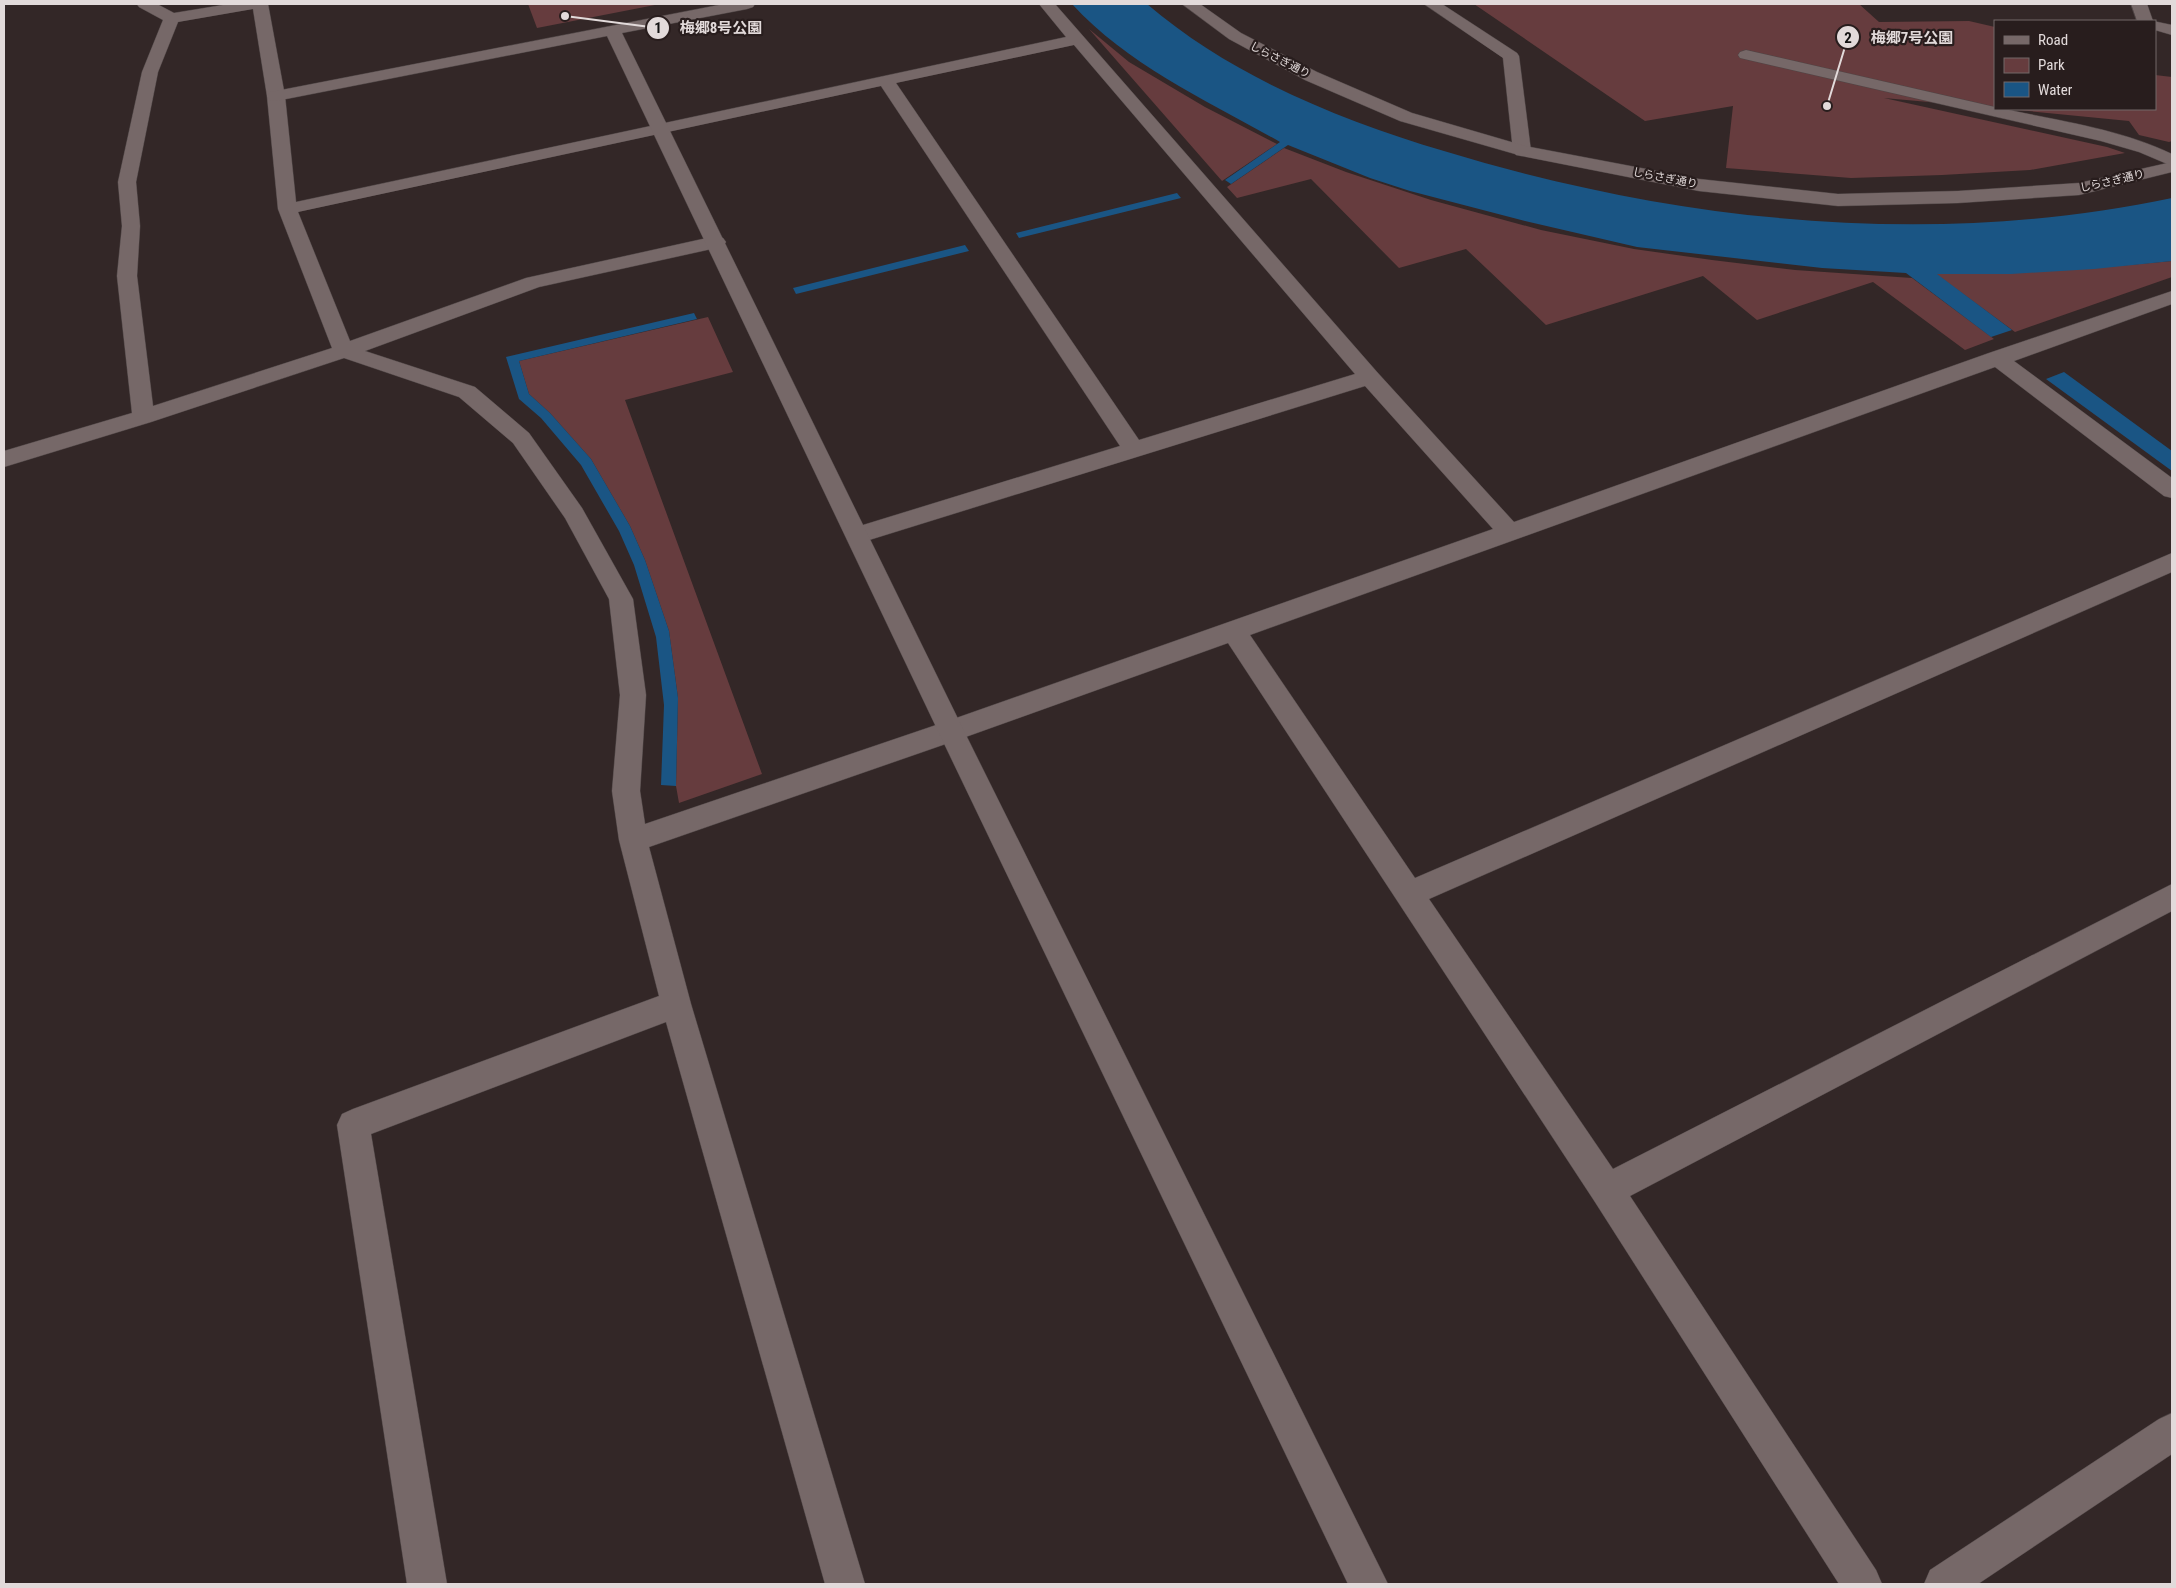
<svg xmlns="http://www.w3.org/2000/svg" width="2176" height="1588" viewBox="0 0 2176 1588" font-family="'Roboto Condensed','Noto Sans JP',sans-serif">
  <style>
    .green { fill: #663c3e }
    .water { fill: #1a5584 }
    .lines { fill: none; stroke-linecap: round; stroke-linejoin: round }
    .street-casing { stroke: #4e4545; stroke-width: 1 }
    .secondary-casing { stroke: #4e4545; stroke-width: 1 }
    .street { fill: #766868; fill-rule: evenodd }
    .secondary { fill: #766868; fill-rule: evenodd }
    .labels { text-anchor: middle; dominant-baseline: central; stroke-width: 4.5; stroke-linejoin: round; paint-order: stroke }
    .far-street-label { font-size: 11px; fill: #e2dada; stroke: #281d1d }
    .leader { fill: none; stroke: #e2dada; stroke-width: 2 }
    .callout-dot { fill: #e2dada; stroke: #281d1d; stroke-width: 2 }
    .mark-label { font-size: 15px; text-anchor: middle; font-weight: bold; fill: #111 }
    .callout-label { font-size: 15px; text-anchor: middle; font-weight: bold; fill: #e2dada; stroke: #281d1d; stroke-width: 4.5; stroke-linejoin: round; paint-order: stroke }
  </style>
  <rect width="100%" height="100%" fill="#332727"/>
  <path class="green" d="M528 4H660L537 28Z
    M1474 4H1859L1879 22 1969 21 1995 27V108L1884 98 2107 147 2125 153 2030 170 1942 175 1851 178 1726 168 1733 106 1645 121Z
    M1089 29 1129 62 1205 107 1277 144 1222 181Z
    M2155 75 2172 77V141L2169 142 2139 135 2129 121 2008 109H2155Z
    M1284 148 1346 172 1431 200 1541 230 1634 249 1712 260 1795 270 1912 278 1994 339 1965 350 1873 282 1757 320 1703 276 1546 325 1466 249 1399 268 1311 179 1237 198 1227 187Z
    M2172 261V277L2015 332 1936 274C2015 274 2093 269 2172 261Z
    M708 317 733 372 625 400 762 774 679 803 676 786 678 698 669 631 645 560 630 526 591 459 550 413 529 394 519 361Z"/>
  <path class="water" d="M1072 4H1147C1231 76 1340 120 1444 151 1677 222 1932 249 2172 198V261L2094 269 2011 274H1937L2012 330 1991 337 1906 273 1822 268 1637 247 1525 221 1410 191 1370 178 1288 145 1231 184 1225 180 1280 142C1208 101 1129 66 1072 4Z
    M1177 193 1181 198 1019 238 1016 233Z
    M965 245 969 251 796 294 793 288Z
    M694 313 697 319 519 361 529 394 550 413 591 459 630 526 645 560 669 631 678 698 676 786 661 785 664 705 656 637 634 565 619 531 581 465 541 418 519 399 506 357Z
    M2064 372 2172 451V471L2046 379Z"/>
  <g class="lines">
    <defs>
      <path id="street" d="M137 4H157L174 13 229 4H268L285 96 296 202 1066 37 1039 4H1055L1377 372 1514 522 1989 353 2172 291V304L2014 361 2172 478V498L2164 496 1995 367 1250 635 1415 878 2172 553V572L1429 899 1613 1169 2172 884V911L1630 1196 1876 1570 1882 1584H1839L1595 1202 1228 643 960 739 649 847 691 1004 865 1584H825L666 1022 371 1134 447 1584H407L337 1125 342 1114 353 1109 659 996 619 840 612 791 620 695 609 599 565 518 513 443 459 397 344 358 151 422 4 467V451L132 413 117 276 122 226 118 182 142 72 163 20 139 7ZM253 9 267 96 278 209 332 348 153 406 137 276 140 226 136 182 158 72 178 22ZM1074 45 1355 374 1139 440 896 83ZM881 86 1120 446 850 529 846 535 850 541 858 544 866 541 1365 386 1493 529 942 723 645 824 640 791 646 695 633 599 582 508 529 433 475 387 365 351 539 287 716 248 723 246 726 242 723 238 716 236 526 278 350 341 298 212Z
        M1424 4H1442L1517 53 1519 56 1531 151 1528 155 1522 156 1516 155 1513 151 1503 58Z
        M2131 4H2147L2153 21 2172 25V35L2155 30V21H2137Z
        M1746 50 1995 107V109H2004C2060 121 2120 129 2172 154V166L2139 152 2101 141 1740 58 1738 55 1740 52Z
        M2172 1413V1454L1978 1584H1924L1930 1570 2159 1419Z"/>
      <path id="secondary" d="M724 4H755L753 7 747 9 622 33 964 731 1388 1584H1348L938 731 607 36 276 101 270 100 267 96 270 92 276 91Z
        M1182 4H1200L1241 33 1317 72 1412 113 1525 146 1699 179 1838 194 1958 191 2079 183 2172 162V172L2079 195 1958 203 1838 206 1699 191 1522 156 1400 121 1305 80 1229 39Z"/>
    </defs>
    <use href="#street" class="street-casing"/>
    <use href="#secondary" class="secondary-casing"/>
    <use href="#street" class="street"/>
    <use href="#secondary" class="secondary"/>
  </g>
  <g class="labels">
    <g class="far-street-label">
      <text transform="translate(1280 60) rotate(27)">しらさぎ通り</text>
      <text transform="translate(1665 178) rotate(11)">しらさぎ通り</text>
      <text transform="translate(2112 181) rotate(-13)">しらさぎ通り</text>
    </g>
  </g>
  <path class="leader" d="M565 16L658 28M1827 106L1848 37"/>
  <g class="callout-dot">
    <circle cx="565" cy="16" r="5"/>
    <circle cx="1827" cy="106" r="5"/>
    <circle cx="658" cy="28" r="12"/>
    <circle cx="1848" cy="37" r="12"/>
  </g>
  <g class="mark-label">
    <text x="658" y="33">1</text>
    <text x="1848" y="43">2</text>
  </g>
  <g class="callout-label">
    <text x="721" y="33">梅郷8号公園</text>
    <text x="1912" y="43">梅郷7号公園</text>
  </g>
  <rect width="2176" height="1588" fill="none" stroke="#e2dada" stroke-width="10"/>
  <rect x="1994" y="20" width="162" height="90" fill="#281d1d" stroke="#726969"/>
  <rect x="2004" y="36" width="25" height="8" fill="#766868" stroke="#726969"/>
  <text x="2038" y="45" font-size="15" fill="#e2dada">Road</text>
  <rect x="2004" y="58" width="25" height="15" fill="#663c3e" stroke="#726969"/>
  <text x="2038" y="70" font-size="15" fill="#e2dada">Park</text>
  <rect x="2004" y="82" width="25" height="15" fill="#1a5584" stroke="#726969"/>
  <text x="2038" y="95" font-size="15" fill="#e2dada">Water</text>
</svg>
